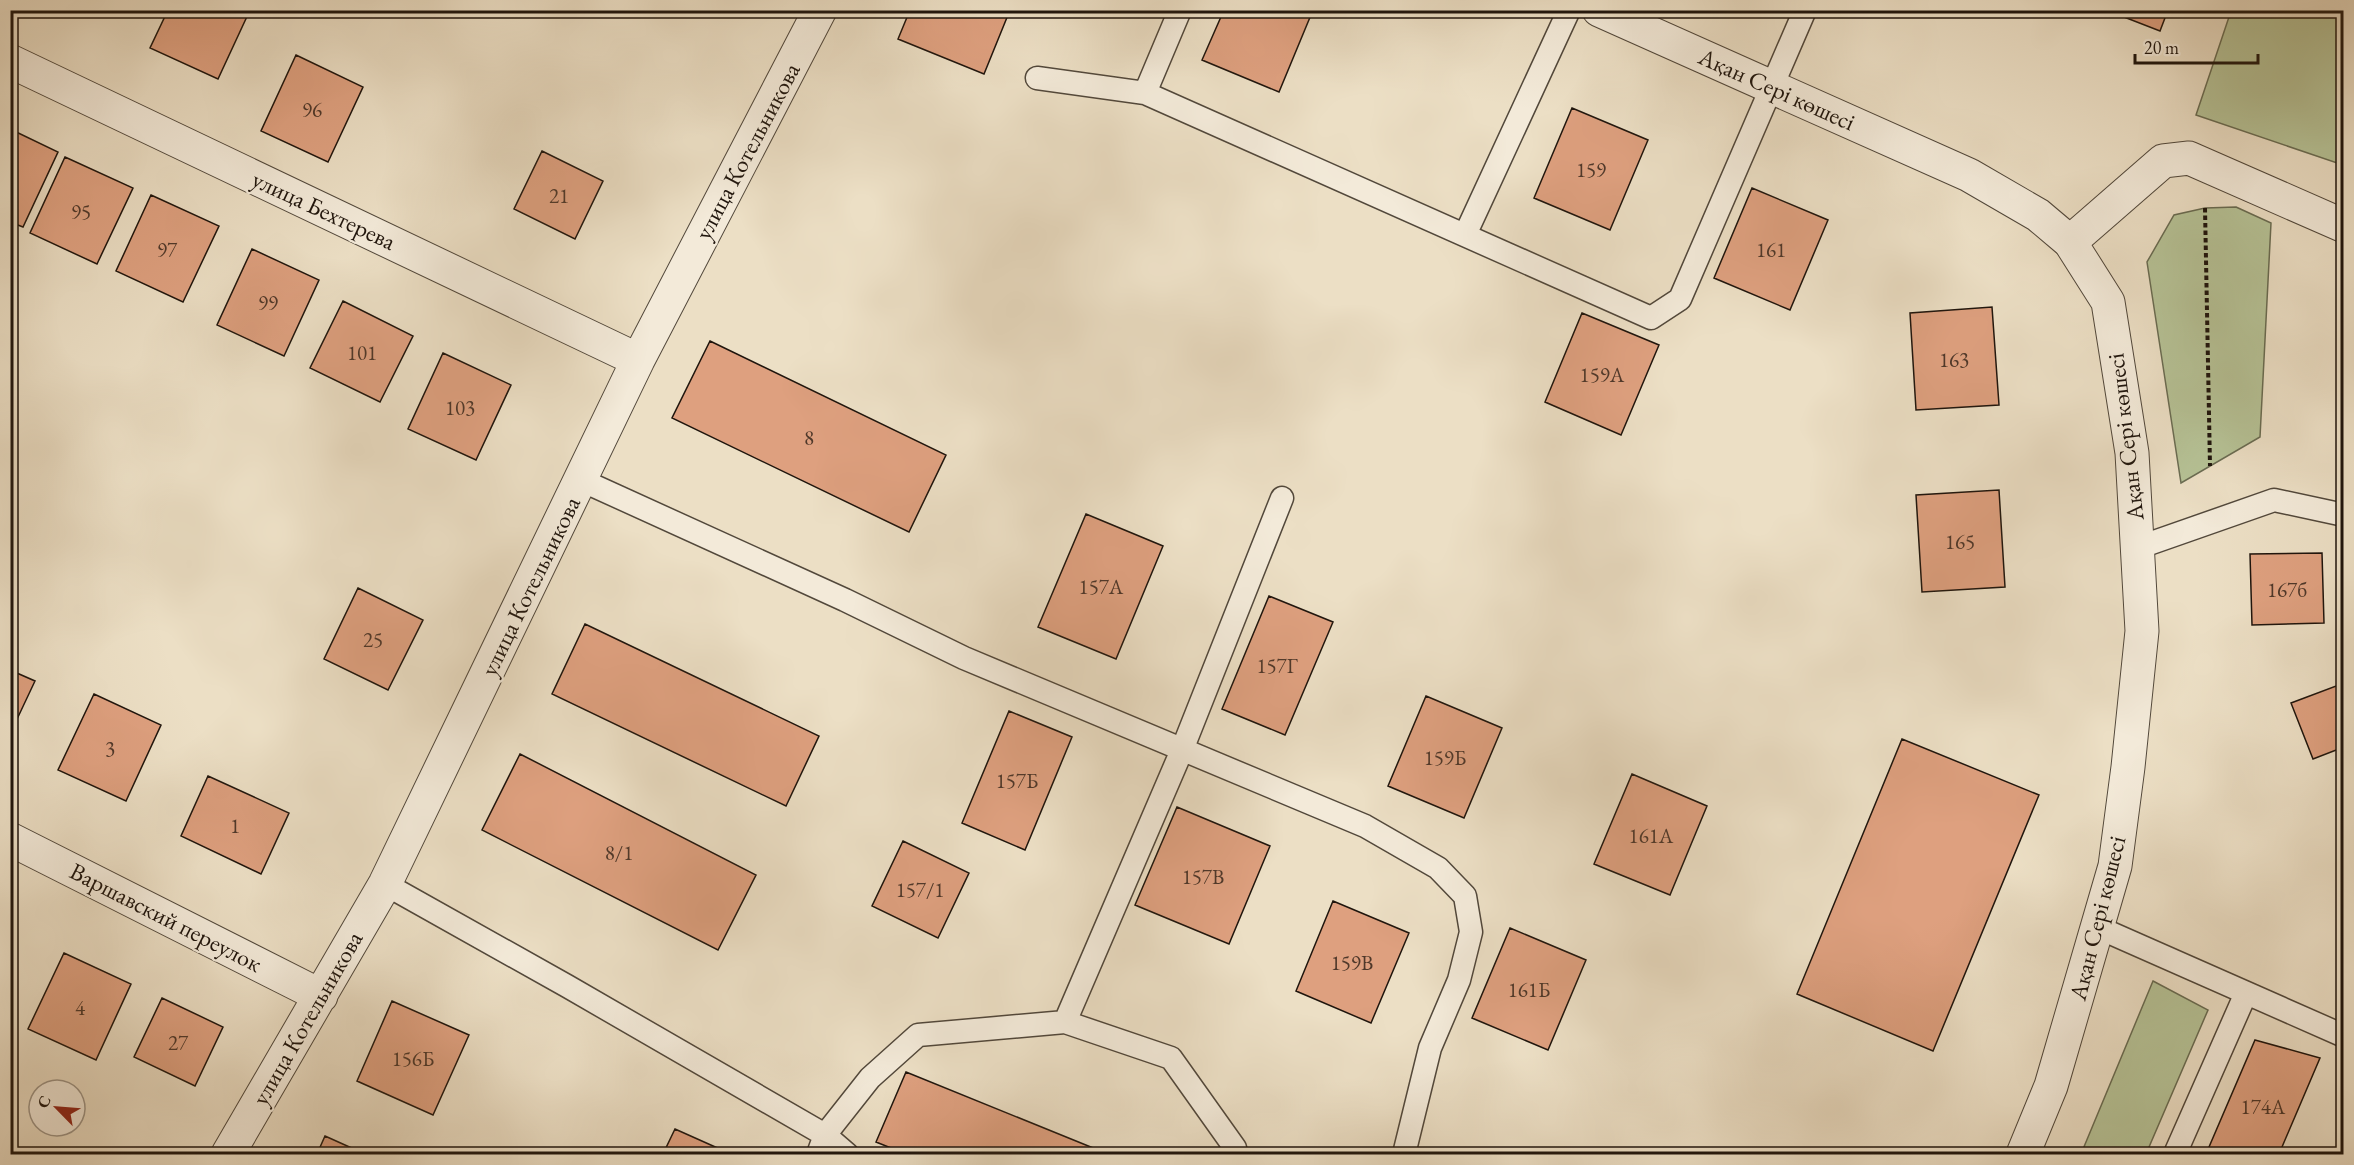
<svg xmlns="http://www.w3.org/2000/svg" width="2354" height="1165" viewBox="0 0 2354 1165" font-family="'EB Garamond',serif">
  <style>
    .green { fill: #b6c296; stroke: #6a6c52; stroke-width: 1.5 }
    .building { fill: #dea07f; stroke: #1f150d; stroke-width: 1.5 }
    .lines { fill: none; stroke-linecap: round; stroke-linejoin: round }
    .service-casing { stroke: #52483b; stroke-width: 25 }
    .minor-casing { stroke: #52483b; stroke-width: 35 }
    .tertiary-casing { stroke: #52483b; stroke-width: 35 }
    .path { stroke: #1f150d; stroke-width: 4; stroke-dasharray: 4.5 3; stroke-linecap: butt }
    .service { stroke: #f3ead9; stroke-width: 22 }
    .minor { stroke: #f3ead9; stroke-width: 33 }
    .tertiary { stroke: #f3ead9; stroke-width: 33 }
    .labels { text-anchor: middle; dominant-baseline: central; stroke-width: 4.5; stroke-linejoin: round; paint-order: stroke }
    .number-label { font-size: 21px; fill: #4f382a }
    .street-label { font-size: 24px; fill: #1f150d; stroke: #f3ead9 }
  </style>
  <rect width="100%" height="100%" fill="#ecdfc5"/>
  <filter id="stains"><feTurbulence type="fractalNoise" baseFrequency=".00333" numOctaves="4"/><feColorMatrix values="0 0 0 0 .2 0 0 0 0 .09 0 0 0 0 .02 0 0 0 .5 -.17"/></filter>
  <radialGradient id="worn" r=".72"><stop offset=".6" stop-color="#630" stop-opacity="0"/><stop offset="1" stop-color="#630" stop-opacity=".3"/></radialGradient>
  <path class="green" d="M2231 11H2343V165L2196 115Z
    M2236 207 2271 223 2260 437 2181 483 2147 262 2174 215 2205 208Z
    M2153 981 2208 1010 2146 1154H2081Z"/>
  <path class="building" d="M168 10H250L218 79 150 48Z
    M910 10H1010L984 74 898 39Z
    M1224 10H1313L1279 92 1202 60Z
    M2106 10H2168L2160 31Z
    M296 55 363 87 328 162 261 131Z
    M1572 108 1648 140 1610 230 1534 198Z
    M10 129 58 152 23 227 10 222Z
    M542 151 603 181 575 239 514 209Z
    M65 157 133 188 97 264 30 233Z
    M1752 188 1828 220 1790 310 1714 278Z
    M151 195 219 226 183 302 116 271Z
    M252 249 319 280 284 356 217 325Z
    M343 301 413 336 380 402 310 368Z
    M1992 307 1999 405 1916 410 1910 313Z
    M1582 313 1659 345 1621 435 1545 402Z
    M710 341 946 455 909 532 672 418Z
    M443 353 511 385 476 460 408 429Z
    M1999 490 2005 587 1922 592 1916 495Z
    M1086 514 1163 546 1116 659 1038 627Z
    M2322 553 2324 623 2252 625 2250 554Z
    M358 588 423 620 388 690 324 659Z
    M1269 596 1333 622 1285 735 1222 709Z
    M585 624 819 736 786 806 552 694Z
    M10 670 35 681 10 734Z
    M2344 683V747L2313 759 2291 703Z
    M94 694 161 725 126 801 58 770Z
    M1426 696 1502 728 1464 818 1388 786Z
    M1009 711 1072 737 1025 850 962 823Z
    M1902 739 2039 795 1933 1051 1797 994Z
    M520 754 756 875 718 950 482 830Z
    M1632 774 1707 806 1670 895 1594 864Z
    M208 776 289 813 261 874 181 836Z
    M1177 807 1270 846 1229 944 1135 905Z
    M903 841 969 873 938 938 872 906Z
    M1333 901 1409 933 1371 1023 1296 991Z
    M1510 928 1586 960 1548 1050 1472 1018Z
    M64 953 131 984 96 1060 28 1029Z
    M162 998 223 1027 195 1086 134 1057Z
    M392 1001 469 1035 433 1115 357 1081Z
    M2255 1040 2320 1058 2279 1154H2206Z
    M906 1072 1108 1154H906L876 1142Z
    M675 1129 731 1154H663Z
    M325 1136 365 1154H317Z"/>
  <g class="lines">
    <defs>
      <path id="service" d="M1037 78 1145 93 1651 318 1680 299 1805 10
        M1145 93 1180 10
        M1465 235 1569 10
        M581 480 845 600 964 658 1365 826 1438 868 1465 896 1471 932 1459 980 1430 1048 1404 1154
        M2137 548 2274 500 2344 515
        M385 884 567 986 825 1135 847 1154
        M2097 927 2344 1036
        M1065 1022 1182 750 1282 498
        M818 1154 825 1135 870 1078 918 1035 1065 1022 1171 1058 1235 1148 1236 1154
        M2175 1154 2246 993"/>
      <path id="minor" d="M10 61 638 360
        M2070 242 2163 161 2189 158 2344 226
        M10 839 321 996
        M228 1154 385 884 638 360 820 10"/>
      <path id="tertiary" d="M1599 10 1969 175 2038 215 2070 242 2108 302 2132 453 2142 631 2128 767 2115 866 2051 1086 2023 1154"/>
    </defs>
    <use href="#service" class="service-casing"/>
    <use href="#minor" class="minor-casing"/>
    <use href="#tertiary" class="tertiary-casing"/>
    <path class="path" d="M2205 208 2210 466"/>
    <use href="#service" class="service"/>
    <use href="#minor" class="minor"/>
    <use href="#tertiary" class="tertiary"/>
  </g>
  <g class="labels">
    <g class="number-label">
      <text x="312" y="109">96</text>
      <text x="1591" y="169">159</text>
      <text x="559" y="195">21</text>
      <text x="81" y="211">95</text>
      <text x="167" y="249">97</text>
      <text x="1771" y="249">161</text>
      <text x="268" y="302">99</text>
      <text x="362" y="352">101</text>
      <text x="1954" y="359">163</text>
      <text x="1602" y="374">159А</text>
      <text x="460" y="407">103</text>
      <text x="809" y="437">8</text>
      <text x="1960" y="541">165</text>
      <text x="1101" y="586">157А</text>
      <text x="2287" y="589">167б</text>
      <text x="373" y="639">25</text>
      <text x="1277" y="665">157Г</text>
      <text x="110" y="748">3</text>
      <text x="1445" y="757">159Б</text>
      <text x="1017" y="780">157Б</text>
      <text x="235" y="825">1</text>
      <text x="1651" y="835">161А</text>
      <text x="619" y="852">8/1</text>
      <text x="1203" y="876">157В</text>
      <text x="920" y="889">157/1</text>
      <text x="1352" y="962">159В</text>
      <text x="1529" y="989">161Б</text>
      <text x="80" y="1007">4</text>
      <text x="178" y="1042">27</text>
      <text x="413" y="1058">156Б</text>
      <text x="2263" y="1106">174А</text>
    </g>
    <g class="street-label">
      <text transform="translate(1777 89) rotate(24)">Ақан Сері көшесі</text>
      <text transform="translate(747 151) rotate(-62)">улица Котельникова</text>
      <text transform="translate(324 210) rotate(25)">улица Бехтерева</text>
      <text transform="translate(2125 437) rotate(-97)">Ақан Сері көшесі</text>
      <text transform="translate(530 586) rotate(-64)">улица Котельникова</text>
      <text transform="translate(166 917) rotate(27)">Варшавский переулок</text>
      <text transform="translate(2097 918) rotate(-76)">Ақан Сері көшесі</text>
      <text transform="translate(307 1018) rotate(-60)">улица Котельникова</text>
    </g>
  </g>
  <rect width="2354" height="1165" fill="none" stroke="#ecdfc5" stroke-width="36"/>
  <rect x="12" y="12" width="2330" height="1141" fill="none" stroke="#1f150d" stroke-width="3"/>
  <rect x="18" y="18" width="2318" height="1129" fill="none" stroke="#1f150d" stroke-width="1.5"/>
  <g transform="translate(57 1108) rotate(295)"><circle r="28" fill="#f3ead9" stroke="#9e9587" stroke-width="1.5"/>
  <path d="M0-4.5L10 22L0 15L-10 22Z" fill="#8f2418"/>
  <text y="-9" font-size="16" font-weight="bold" text-anchor="middle" fill="#1f150d">С</text>
  </g>
  <path d="M2135 54v9h123v-9" fill="none" stroke="#1f150d" stroke-width="3"/>
  <text x="2144" y="54" font-size="18" fill="#1f150d" stroke="#f3ead9" stroke-width="4.5" paint-order="stroke">20 m</text>
  <rect width="100%" height="100%" filter="url(#stains)"/>
  <rect width="100%" height="100%" fill="url(#worn)"/>
</svg>
